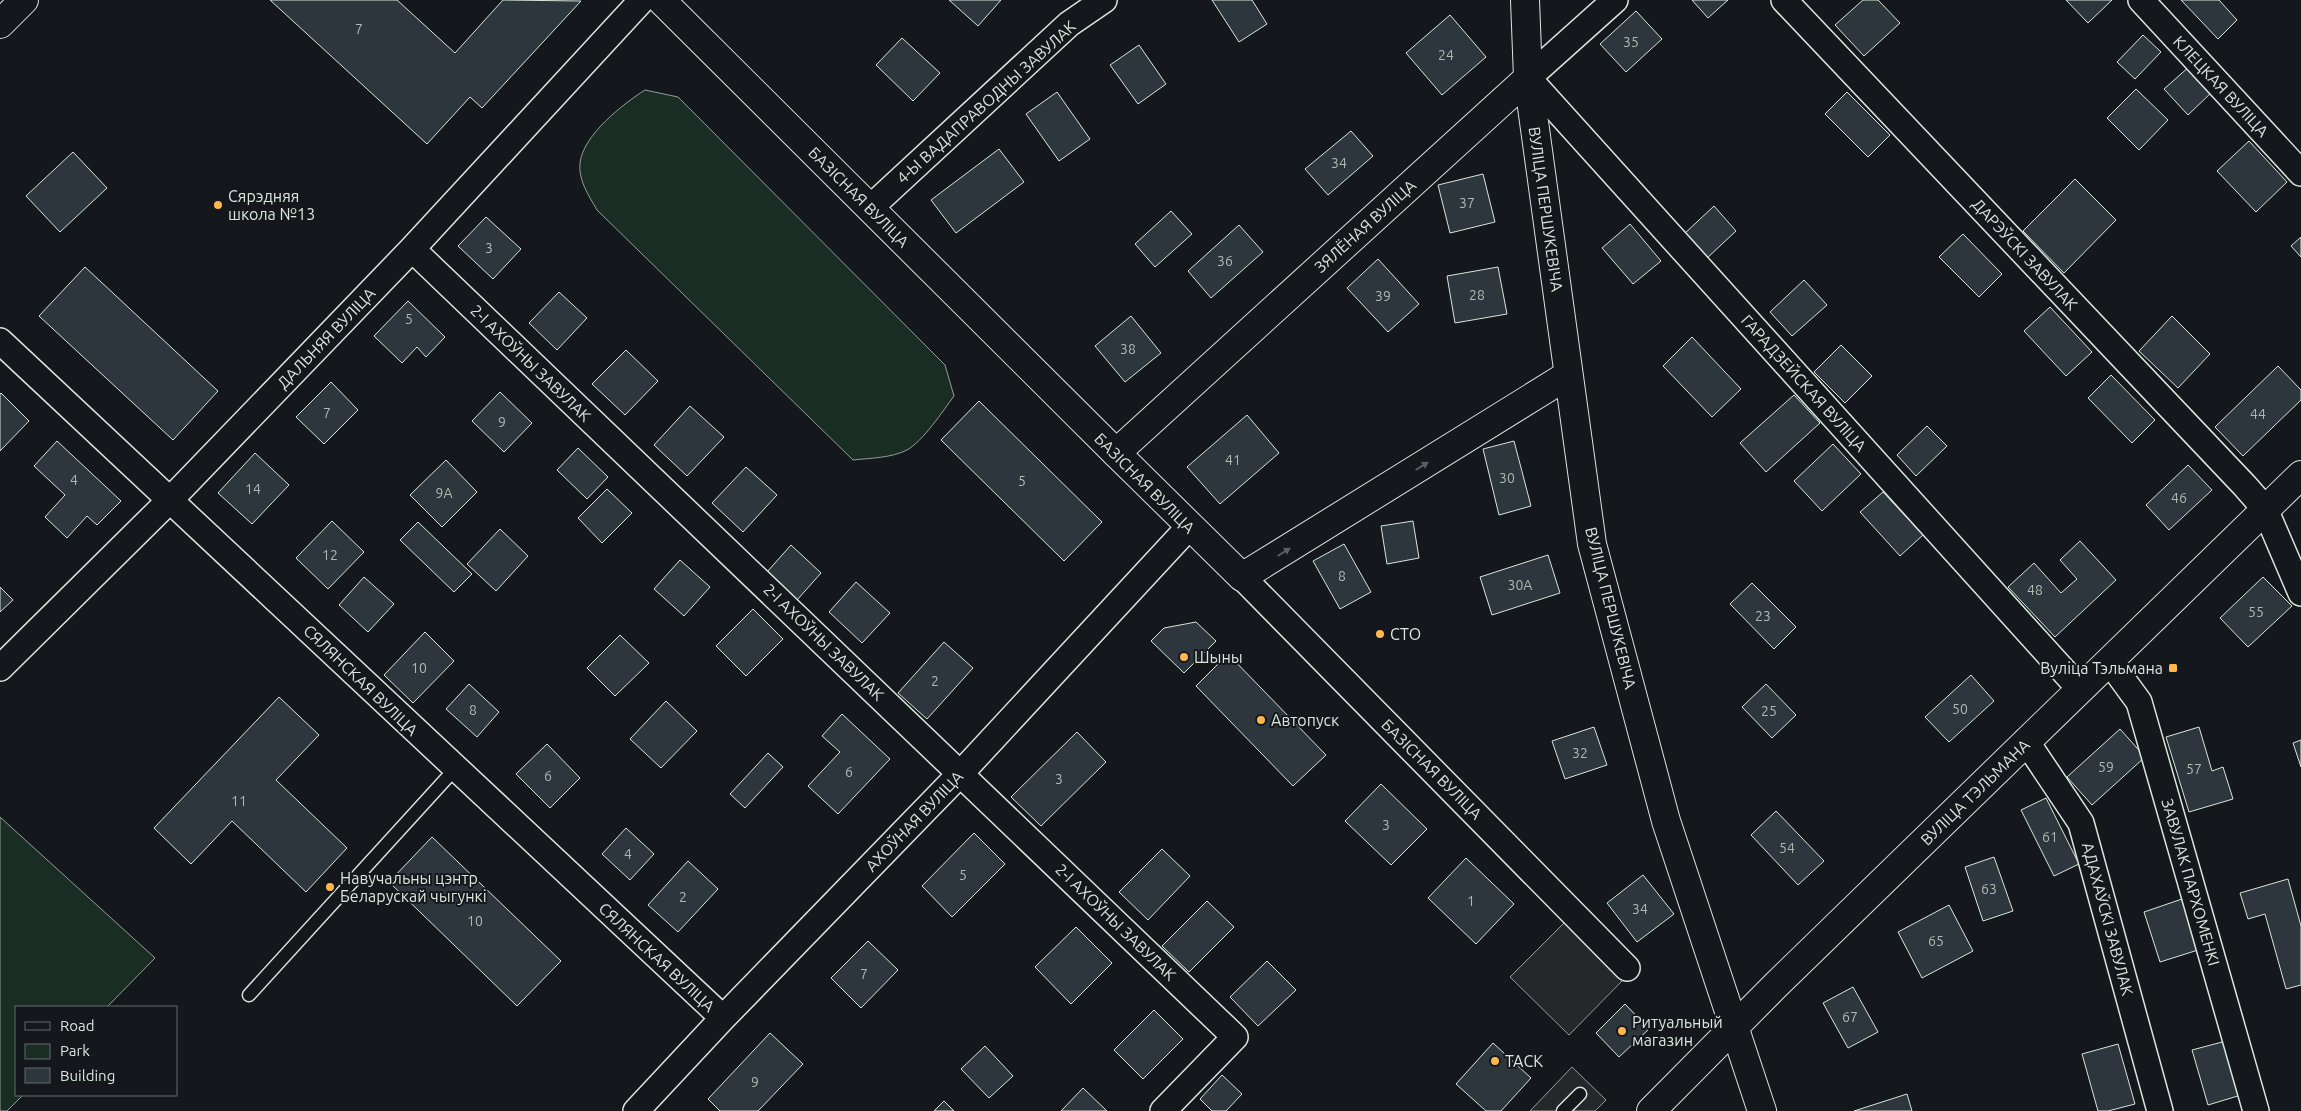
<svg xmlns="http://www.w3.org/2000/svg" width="2301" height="1111" viewBox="0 0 2301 1111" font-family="Ubuntu,sans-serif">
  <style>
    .green { fill: #1a2d24; stroke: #939e99 }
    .parking { fill: #24282b; stroke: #939e99 }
    .building { fill: #2c363c; stroke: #d8e6dc }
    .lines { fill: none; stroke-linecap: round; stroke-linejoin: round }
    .service-casing { stroke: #d8e6dc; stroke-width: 15 }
    .minor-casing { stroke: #d8e6dc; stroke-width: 28 }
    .tertiary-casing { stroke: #d8e6dc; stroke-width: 30 }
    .secondary-casing { stroke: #d8e6dc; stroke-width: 30 }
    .service { stroke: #14181c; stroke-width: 12 }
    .minor { stroke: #14181c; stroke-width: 25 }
    .tertiary { stroke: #14181c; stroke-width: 28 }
    .secondary { stroke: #14181c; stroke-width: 28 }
    .oneway { fill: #59605f }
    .poi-dot { fill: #ffb74d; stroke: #14181c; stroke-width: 2 }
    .labels { text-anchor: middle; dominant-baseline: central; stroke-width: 4; stroke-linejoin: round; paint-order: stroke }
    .number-label { font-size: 14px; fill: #adbab4 }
    .street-label { font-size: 16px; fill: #d8e6dc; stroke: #14181c }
    .poi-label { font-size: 16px; fill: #d8e6dc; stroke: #14181c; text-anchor: start }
  </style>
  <rect width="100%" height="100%" fill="#14181c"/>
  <path class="green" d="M645 90 678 97 945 365 954 396C943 411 923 441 907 450 891 458 871 458 853 460L597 210C589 196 578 180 580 163 583 135 623 104 645 90Z
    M0 817 155 958 107 1007H16V1095H23L7 1111H0Z"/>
  <path class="parking" d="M1565 922 1624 979 1569 1035 1510 977Z
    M1572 1067 1606 1100 1595 1111H1530Z"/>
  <path class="building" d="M270 0H397L455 53 503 0 581 1 482 108 470 97 427 144Z
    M949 0H1001L978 26Z
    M1212 0H1252L1267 24 1239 42Z
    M1692 0H1728L1708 18Z
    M1863 0H1878L1900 23 1864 56 1835 25Z
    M2066 0H2112L2088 23Z
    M2181 0H2219L2237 20 2218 39Z
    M1636 11 1662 39 1626 72 1600 44Z
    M1450 15 1486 57 1442 95 1406 53Z
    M2143 35 2161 52 2135 79 2117 62Z
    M902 38 940 73 913 101 876 65Z
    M1139 45 1166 84 1138 104 1110 65Z
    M2190 66 2213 91 2188 115 2164 89Z
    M2136 89 2168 120 2139 150 2107 118Z
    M1057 92 1090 139 1059 161 1026 114Z
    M1847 92 1890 135 1868 157 1825 114Z
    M1351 131 1373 156 1328 195 1305 169Z
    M2249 141 2287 182 2256 212 2217 171Z
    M999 149 1024 182 956 233 931 200Z
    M73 152 107 188 60 232 26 196Z
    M1483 174 1495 222 1450 233 1438 185Z
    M2075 179 2116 220 2064 273 2023 231Z
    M1714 206 1736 231 1706 259 1683 235Z
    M1171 211 1192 234 1155 267 1135 244Z
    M486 217 521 249 493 279 458 246Z
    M1630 224 1661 261 1633 284 1602 248Z
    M1239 225 1263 252 1211 298 1188 271Z
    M1963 234 2002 274 1979 297 1939 257Z
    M2301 237V257L2291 246Z
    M1378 259 1419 304 1388 332 1347 288Z
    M85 267 218 391 173 440 39 316Z
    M1498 267 1507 314 1455 323 1447 276Z
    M1804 280 1827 305 1792 336 1770 312Z
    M559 292 587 318 557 350 529 323Z
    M408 301 445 337 426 357 417 347 402 363 374 336Z
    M2050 307 2092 352 2066 376 2024 331Z
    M1131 316 1161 353 1125 382 1095 346Z
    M2172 316 2210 354 2178 388 2139 351Z
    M1692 337 1741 389 1712 417 1663 366Z
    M1841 345 1872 376 1845 403 1814 372Z
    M626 350 658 381 625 415 592 384Z
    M2278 366 2301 390V400L2243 456 2215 427Z
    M2111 375 2155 420 2132 443 2088 398Z
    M331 382 358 410 324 444 296 417Z
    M500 392 532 423 504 452 472 421Z
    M1 393 29 421 0 451V394Z
    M1794 395 1820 423 1766 472 1740 443Z
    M979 401 1102 522 1064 561 941 440Z
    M690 406 724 437 687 476 654 445Z
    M1247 415 1279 453 1220 504 1187 467Z
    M1927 426 1947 446 1916 476 1897 455Z
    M57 441 121 501 97 525 87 516 67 538 45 517 65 495 34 466Z
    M1514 441 1531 506 1499 515 1483 449Z
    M1833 444 1861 474 1822 511 1794 481Z
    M578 448 608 477 587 499 557 470Z
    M255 453 289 485 252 524 218 493Z
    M446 460 477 492 442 527 410 495Z
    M2188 465 2212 490 2169 530 2146 505Z
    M746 467 777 495 743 532 712 503Z
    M607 489 632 513 602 543 578 518Z
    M1883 492 1923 535 1900 556 1860 512Z
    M332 521 364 552 328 589 296 558Z
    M1413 521 1419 558 1387 564 1381 526Z
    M418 522 472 574 454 592 400 540Z
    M500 529 528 556 496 591 467 564Z
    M2080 541 2116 580 2055 637 2008 587 2034 563 2061 593 2077 579 2060 560Z
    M1344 544 1371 592 1340 609 1313 561Z
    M791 545 821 573 797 600 767 572Z
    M1548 555 1560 593 1492 615 1480 577Z
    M680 560 710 587 684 616 654 589Z
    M364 577 394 604 368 632 339 605Z
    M2263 577 2292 606 2248 647 2220 618Z
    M856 582 890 613 862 643 829 612Z
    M1752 583 1796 627 1774 649 1730 604Z
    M0 587 13 600 0 612Z
    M753 609 783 639 746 676 716 646Z
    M1196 622 1216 641 1184 673 1151 641 1164 628Z
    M425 632 454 661 413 703 384 675Z
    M620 635 649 663 615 696 587 668Z
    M944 642 973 668 927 719 898 693Z
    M1228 654 1326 755 1293 786 1196 686Z
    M1971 675 1994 701 1949 742 1925 717Z
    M469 684 499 712 477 737 446 709Z
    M1766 684 1796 715 1772 738 1742 707Z
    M279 697 319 735 276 780 347 848 306 892 232 821 191 864 154 828Z
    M666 701 697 731 661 768 630 739Z
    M842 714 890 759 838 814 808 786 840 752 822 736Z
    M1594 727 1607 765 1565 779 1552 741Z
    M2199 727 2212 771 2223 767 2233 799 2189 812 2166 737Z
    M2120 729 2145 757 2092 805 2067 777Z
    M1077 732 1106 762 1041 826 1011 797Z
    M2301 740V767L2293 743Z
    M547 744 580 778 550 808 516 774Z
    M768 753 783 767 745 808 730 794Z
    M1381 784 1427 829 1391 865 1345 821Z
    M2046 798 2079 864 2054 876 2021 810Z
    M1776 811 1824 861 1798 885 1751 835Z
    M626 828 654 854 630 880 602 854Z
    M974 833 1005 864 952 917 922 886Z
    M432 837 561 961 517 1006 389 882Z
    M1162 849 1190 876 1148 920 1119 892Z
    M1994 857 2013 911 1983 921 1965 867Z
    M1466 858 1514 904 1476 944 1428 898Z
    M688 861 718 889 678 932 648 905Z
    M1643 875 1674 914 1637 942 1607 903Z
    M2288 879 2301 926V985L2286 989 2265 914 2248 919 2240 893Z
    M2182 899 2198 950 2160 962 2144 912Z
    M1207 901 1234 927 1189 972 1162 946Z
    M1949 905 1973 951 1922 978 1898 932Z
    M1076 927 1112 963 1071 1004 1035 967Z
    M868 941 898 970 861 1008 831 978Z
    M1267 961 1296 990 1258 1026 1230 997Z
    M1853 987 1878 1032 1848 1048 1823 1003Z
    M1625 1004 1649 1029 1619 1057 1596 1033Z
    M1154 1010 1183 1039 1143 1079 1114 1050Z
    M770 1033 803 1064 758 1111H720L708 1099Z
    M2226 1041 2241 1095 2208 1105 2192 1050Z
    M1493 1043 1531 1078 1501 1111H1486L1456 1084Z
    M2118 1044 2135 1104 2108 1111H2098L2082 1054Z
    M985 1046 1013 1076 989 1098 961 1069Z
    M1222 1075 1242 1094 1226 1111H1212L1200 1099Z
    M1083 1088 1107 1111H1061Z
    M1907 1094 1912 1111H1854Z
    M944 1101 954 1111H934Z"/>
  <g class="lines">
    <defs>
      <path id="service" d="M249 995 455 769
        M1563 1111 1580 1094"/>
      <path id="minor" d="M1615 0 1528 78 2080 689
        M1784 0 2245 486 2265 509 2301 593
        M2141 0 2301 173
        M870 208 1069 24 1104 0
        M412 249 1235 1037 1163 1111
        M0 341 723 1018
        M1242 577 1627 968
        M2109 661 2139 702 2256 1111
        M0 668 171 499 412 249 642 0
        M2026 741 2081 823 2160 1111
        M636 1111 723 1018 961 773 1189 527"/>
      <path id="tertiary" d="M1116 453 1242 577 1568 375"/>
      <path id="secondary" d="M661 0 1116 453 1528 78
        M1525 0 1528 78 1592 544 1666 821 1762 1111
        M0 24 24 0
        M1651 1111 1776 985 2301 475"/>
    </defs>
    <use href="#service" class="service-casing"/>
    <use href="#minor" class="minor-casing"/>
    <use href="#tertiary" class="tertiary-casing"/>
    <use href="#secondary" class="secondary-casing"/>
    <use href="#service" class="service"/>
    <use href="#minor" class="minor"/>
    <use href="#tertiary" class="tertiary"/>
    <use href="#secondary" class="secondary"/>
  </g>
  <defs><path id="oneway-solid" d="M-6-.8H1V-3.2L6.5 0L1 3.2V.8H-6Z" transform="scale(1.25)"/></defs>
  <g class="oneway">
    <use href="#oneway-solid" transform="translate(1422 466) rotate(-32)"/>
    <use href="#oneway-solid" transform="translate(1284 552) rotate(-32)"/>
  </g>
  <g class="poi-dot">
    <circle cx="218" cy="205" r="5"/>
    <circle cx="1380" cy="634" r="5"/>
    <circle cx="1184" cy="657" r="5"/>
    <rect x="2168" y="663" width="10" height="10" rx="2.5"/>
    <circle cx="1261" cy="720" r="5"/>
    <circle cx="330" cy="887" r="5"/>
    <circle cx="1622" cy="1031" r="5"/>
    <circle cx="1495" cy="1061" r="5"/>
  </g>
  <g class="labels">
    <g class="number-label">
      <text x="359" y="29">7</text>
      <text x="1631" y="42">35</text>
      <text x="1446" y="55">24</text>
      <text x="1339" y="163">34</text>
      <text x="1467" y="203">37</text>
      <text x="489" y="248">3</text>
      <text x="1225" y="261">36</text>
      <text x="1477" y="295">28</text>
      <text x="1383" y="296">39</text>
      <text x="409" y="319">5</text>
      <text x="1128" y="349">38</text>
      <text x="327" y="413">7</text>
      <text x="2258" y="414">44</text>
      <text x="502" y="422">9</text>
      <text x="1233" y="460">41</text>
      <text x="1507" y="478">30</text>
      <text x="74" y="480">4</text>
      <text x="1022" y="481">5</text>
      <text x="253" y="489">14</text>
      <text x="444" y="493">9A</text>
      <text x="2179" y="498">46</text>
      <text x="330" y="555">12</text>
      <text x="1342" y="576">8</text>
      <text x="1520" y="585">30А</text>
      <text x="2035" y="590">48</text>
      <text x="2256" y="612">55</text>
      <text x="1763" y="616">23</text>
      <text x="419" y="668">10</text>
      <text x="935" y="681">2</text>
      <text x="1960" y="709">50</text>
      <text x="473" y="710">8</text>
      <text x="1769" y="711">25</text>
      <text x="1580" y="753">32</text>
      <text x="2106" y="767">59</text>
      <text x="2194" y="769">57</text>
      <text x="849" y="772">6</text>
      <text x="548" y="776">6</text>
      <text x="1059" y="779">3</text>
      <text x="239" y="801">11</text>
      <text x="1386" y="825">3</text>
      <text x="2050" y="837">61</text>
      <text x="1787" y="848">54</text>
      <text x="628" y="854">4</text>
      <text x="963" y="875">5</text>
      <text x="1989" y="889">63</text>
      <text x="683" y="897">2</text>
      <text x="1471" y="901">1</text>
      <text x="1640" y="909">34</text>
      <text x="475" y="921">10</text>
      <text x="1936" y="941">65</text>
      <text x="864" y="974">7</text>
      <text x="1850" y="1017">67</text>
      <text x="755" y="1082">9</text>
    </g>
    <g class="street-label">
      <text transform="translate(2221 86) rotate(47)">КЛЕЦКАЯ ВУЛІЦА</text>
      <text transform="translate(986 102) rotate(-42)">4-Ы ВАДАПРАВОДНЫ ЗАВУЛАК</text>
      <text transform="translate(859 197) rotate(45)">БАЗІСНАЯ ВУЛІЦА</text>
      <text transform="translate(1546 209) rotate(82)">ВУЛІЦА ПЕРШУКЕВІЧА</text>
      <text transform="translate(1365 226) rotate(-42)">ЗЯЛЁНАЯ ВУЛІЦА</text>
      <text transform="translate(2025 254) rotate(47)">ДАРЭЎСКІ ЗАВУЛАК</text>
      <text transform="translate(326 338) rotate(-46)">ДАЛЬНЯЯ ВУЛІЦА</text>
      <text transform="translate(531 363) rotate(44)">2-І АХОЎНЫ ЗАВУЛАК</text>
      <text transform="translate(1804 383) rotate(48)">ГАРАДЗЕЙСКАЯ ВУЛІЦА</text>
      <text transform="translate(1145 483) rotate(45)">БАЗІСНАЯ ВУЛІЦА</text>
      <text transform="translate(1611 608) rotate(76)">ВУЛІЦА ПЕРШУКЕВІЧА</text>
      <text transform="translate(824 642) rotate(44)">2-І АХОЎНЫ ЗАВУЛАК</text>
      <text transform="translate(361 680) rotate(44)">СЯЛЯНСКАЯ ВУЛІЦА</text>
      <text transform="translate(1432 769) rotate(45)">БАЗІСНАЯ ВУЛІЦА</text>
      <text transform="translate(1975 792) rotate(-44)">ВУЛІЦА ТЭЛЬМАНА</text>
      <text transform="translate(914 821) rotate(-46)">АХОЎНАЯ ВУЛІЦА</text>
      <text transform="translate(2191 882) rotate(74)">ЗАВУЛАК ПАРХОМЕНКІ</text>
      <text transform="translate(2108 919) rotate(75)">АДАХАЎСКІ ЗАВУЛАК</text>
      <text transform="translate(1116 922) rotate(44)">2-І АХОЎНЫ ЗАВУЛАК</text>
      <text transform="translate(657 957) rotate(43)">СЯЛЯНСКАЯ ВУЛІЦА</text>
    </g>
    <g class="poi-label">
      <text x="228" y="196">Сярэдняя<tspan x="228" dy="18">школа №13</tspan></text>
      <text x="1390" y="634">СТО</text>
      <text x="1194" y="657">Шыны</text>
      <text x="2163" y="668" text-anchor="end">Вуліца Тэльмана</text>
      <text x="1271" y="720">Автопуск</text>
      <text x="340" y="878">Навучальны цэнтр<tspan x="340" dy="18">Беларускай чыгункі</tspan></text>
      <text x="1632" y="1022">Ритуальный<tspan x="1632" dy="18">магазин</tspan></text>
      <text x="1505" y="1061">ТАСК</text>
    </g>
  </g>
  <rect x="15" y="1006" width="162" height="90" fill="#14181c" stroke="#626a69"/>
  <rect x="25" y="1022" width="25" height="8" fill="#14181c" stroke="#626a69"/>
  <text x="60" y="1031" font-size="15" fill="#d8e6dc">Road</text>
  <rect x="25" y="1044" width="25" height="15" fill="#1a2d24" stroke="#626a69"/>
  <text x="60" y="1056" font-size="15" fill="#d8e6dc">Park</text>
  <rect x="25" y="1068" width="25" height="15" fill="#2c363c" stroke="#626a69"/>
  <text x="60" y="1081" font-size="15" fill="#d8e6dc">Building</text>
</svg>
